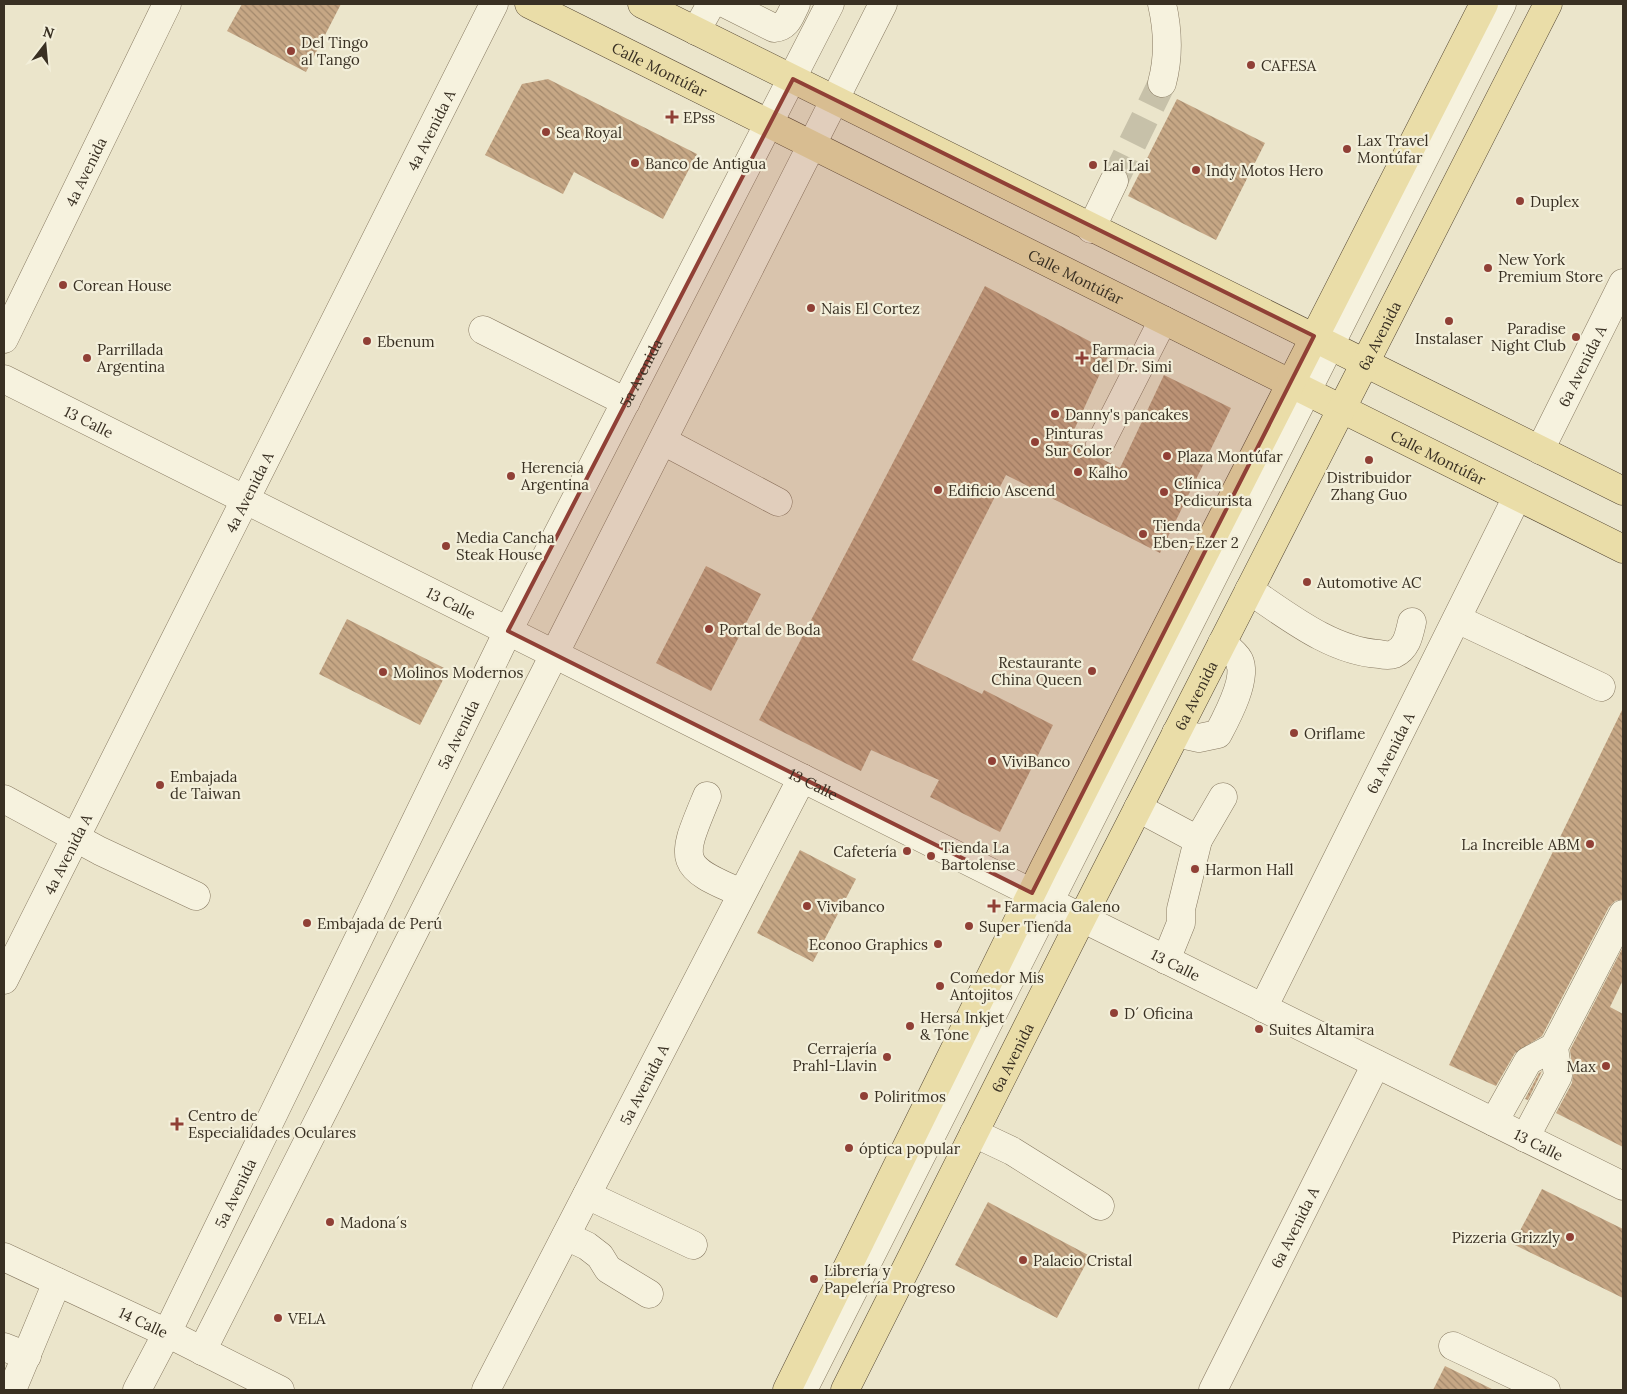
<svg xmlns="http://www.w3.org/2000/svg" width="1627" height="1394" viewBox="0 0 1627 1394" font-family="Lora,serif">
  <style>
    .building { fill: url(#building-back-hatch) }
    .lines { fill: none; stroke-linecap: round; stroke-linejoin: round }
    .minor-tunnel { stroke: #c7c1a9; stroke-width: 28; stroke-dasharray: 28 14; stroke-linecap: butt }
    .minor-casing { stroke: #877961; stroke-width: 29 }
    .major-casing { stroke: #554734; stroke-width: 29 }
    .minor { stroke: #f6f2de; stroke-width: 28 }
    .major { stroke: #eadda8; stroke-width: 28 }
    .marked { fill: #904036; fill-opacity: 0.2; stroke: #904036; stroke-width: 4; stroke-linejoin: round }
    .poi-dot { fill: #904036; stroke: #f3efda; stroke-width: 2 }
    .labels { text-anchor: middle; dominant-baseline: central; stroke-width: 4.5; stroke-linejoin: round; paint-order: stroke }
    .poi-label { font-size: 15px; fill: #393023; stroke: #f3efda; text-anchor: start }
    .street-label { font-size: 15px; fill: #393023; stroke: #f3efda }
  </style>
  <defs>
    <pattern id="building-back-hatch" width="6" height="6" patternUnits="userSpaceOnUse" patternTransform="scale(1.25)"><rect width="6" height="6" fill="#c6a785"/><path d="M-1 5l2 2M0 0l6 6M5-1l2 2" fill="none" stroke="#a2886c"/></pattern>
  </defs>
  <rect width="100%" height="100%" fill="#ebe5cb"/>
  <path class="building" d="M242 4H341L306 72 227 31Z
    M548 79 697 154 663 219 574 172 563 194 485 155 522 84Z
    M1177 99 1265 143 1216 240 1128 196Z
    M985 286 1110 352 1068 443 1087 452 1093 458 1102 459 1120 468 1164 375 1231 408 1160 553 1006 475 912 660 982 694 984 690 1053 725 1000 832 930 797 939 780 871 750 861 771 759 720Z
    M706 566 761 594 711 691 656 663Z
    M347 619 448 670 420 725 319 674Z
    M1623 708V899L1615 901 1609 907 1542 1036 1515 1053 1496 1086 1449 1065Z
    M800 850 856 879 813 962 757 933Z
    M1623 947V980L1610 1007 1623 1014V1147L1556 1113 1572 1083 1573 1074 1570 1050Z
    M1542 1071 1528 1100 1525 1099 1539 1073Z
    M1542 1189 1623 1229V1298L1513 1244Z
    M988 1202 1090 1256 1057 1318 955 1265Z
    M1445 1366 1494 1390H1433Z"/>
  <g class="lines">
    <path class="minor-tunnel" d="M1114 181 1162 83"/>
    <defs>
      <g id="minor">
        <path d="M726 4 774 28C788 27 790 15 796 4"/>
        <path d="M1162 4C1168 30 1169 57 1162 83"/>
        <path d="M696 31 711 4"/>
        <path d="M1091 229 1114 181"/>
        <path d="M483 330 626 402"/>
        <path id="s1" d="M4 339 167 4"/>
        <path id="s2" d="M4 379 1082 918 1623 1186"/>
        <path d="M663 441 778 502"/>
        <path d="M1100 444 1163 320"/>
        <path id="s3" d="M1540 450 1623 283"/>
        <path d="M1249 590C1288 616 1331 651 1379 654 1384 655 1389 656 1394 654 1407 648 1409 635 1412 622"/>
        <path d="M1457 619 1601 687"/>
        <path d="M1176 733 1199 738 1218 734C1227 717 1248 678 1239 660 1236 654 1227 647 1222 643"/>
        <path d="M707 796C681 859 675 866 742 893"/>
        <path d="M4 799 100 851 196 896"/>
        <path d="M1138 808 1198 840"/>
        <path d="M1166 960 1181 923V909L1198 840 1223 797"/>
        <path id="s4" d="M4 980 494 4"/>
        <path id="s5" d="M1263 1008 1517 497"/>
        <path d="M1494 1122 1528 1061 1554 1047"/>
        <path d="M974 1133 1012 1151 1100 1206"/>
        <path d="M1525 1138 1558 1076 1554 1047 1623 914"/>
        <path d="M587 1195 693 1245"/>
        <path d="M566 1236 587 1246 600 1256 608 1269 649 1294"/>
        <path id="s6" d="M4 1257 167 1333 280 1390"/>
        <path d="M1453 1346 1546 1390"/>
        <path d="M4 1347 27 1356"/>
        <path d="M202 1351 883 4"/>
        <path d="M12 1390 57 1282"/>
        <path id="s7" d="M137 1390 167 1333 508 631 830 4"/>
        <path id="s8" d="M486 1390 802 778"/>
        <path d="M803 1390 1502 4"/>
        <path id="s9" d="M1213 1390 1376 1064"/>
      </g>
      <g id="major">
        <path id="s10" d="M529 4 1623 549"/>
        <path d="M642 4 1623 491"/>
        <path d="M787 1390 1044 868 1484 4"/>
        <path id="s11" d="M845 1390 1082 918 1548 4"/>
      </g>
    </defs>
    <use href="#minor" class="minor-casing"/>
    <use href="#major" class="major-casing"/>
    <use href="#minor" class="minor"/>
    <use href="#major" class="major"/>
  </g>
  <path class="marked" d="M793 79 1314 336 1032 893 508 631Z"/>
  <g class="poi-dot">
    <circle cx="291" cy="51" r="5"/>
    <circle cx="1251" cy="65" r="5"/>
    <path d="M669.5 109.5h5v5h5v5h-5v5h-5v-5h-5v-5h5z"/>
    <circle cx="546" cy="132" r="5"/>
    <circle cx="1347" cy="149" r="5"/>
    <circle cx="635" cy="163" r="5"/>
    <circle cx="1093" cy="165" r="5"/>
    <circle cx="1196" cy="170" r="5"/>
    <circle cx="1520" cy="201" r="5"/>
    <circle cx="1488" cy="268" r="5"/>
    <circle cx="63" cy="285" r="5"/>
    <circle cx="811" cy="308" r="5"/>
    <circle cx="1449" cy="321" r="5"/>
    <circle cx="1576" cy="337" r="5"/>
    <circle cx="367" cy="341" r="5"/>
    <circle cx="87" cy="358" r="5"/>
    <path d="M1079.5 350.5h5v5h5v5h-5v5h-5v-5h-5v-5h5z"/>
    <circle cx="1055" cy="414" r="5"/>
    <circle cx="1035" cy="442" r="5"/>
    <circle cx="1167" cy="456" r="5"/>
    <circle cx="1369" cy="460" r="5"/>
    <circle cx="1078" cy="472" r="5"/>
    <circle cx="511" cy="476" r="5"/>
    <circle cx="938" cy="490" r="5"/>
    <circle cx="1164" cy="492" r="5"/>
    <circle cx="1143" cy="534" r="5"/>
    <circle cx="446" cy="546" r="5"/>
    <circle cx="1307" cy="582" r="5"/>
    <circle cx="709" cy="629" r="5"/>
    <circle cx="1092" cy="671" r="5"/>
    <circle cx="383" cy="672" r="5"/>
    <circle cx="1294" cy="733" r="5"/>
    <circle cx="992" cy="761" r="5"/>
    <circle cx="160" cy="785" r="5"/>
    <circle cx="1590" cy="844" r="5"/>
    <circle cx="907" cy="851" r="5"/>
    <circle cx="931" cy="856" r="5"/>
    <circle cx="1195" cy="869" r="5"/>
    <circle cx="807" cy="906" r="5"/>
    <path d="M991.5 898.5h5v5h5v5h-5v5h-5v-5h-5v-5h5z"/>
    <circle cx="307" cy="923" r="5"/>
    <circle cx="969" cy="926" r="5"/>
    <circle cx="938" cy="944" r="5"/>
    <circle cx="940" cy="986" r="5"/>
    <circle cx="1114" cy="1013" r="5"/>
    <circle cx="910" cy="1026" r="5"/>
    <circle cx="1259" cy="1029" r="5"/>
    <circle cx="887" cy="1057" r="5"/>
    <circle cx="1606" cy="1066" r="5"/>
    <circle cx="864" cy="1096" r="5"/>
    <path d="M174.5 1116.5h5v5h5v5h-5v5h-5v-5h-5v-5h5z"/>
    <circle cx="849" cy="1148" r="5"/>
    <circle cx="330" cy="1222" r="5"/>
    <circle cx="1570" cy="1237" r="5"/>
    <circle cx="1023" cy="1260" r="5"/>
    <circle cx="814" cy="1279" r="5"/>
    <circle cx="278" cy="1318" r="5"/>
  </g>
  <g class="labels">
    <g class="poi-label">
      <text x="301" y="42">Del Tingo<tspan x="301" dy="17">al Tango</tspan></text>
      <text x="1261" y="65">CAFESA</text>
      <text x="683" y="117">EPss</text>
      <text x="556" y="132">Sea Royal</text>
      <text x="1357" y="140">Lax Travel<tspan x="1357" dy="17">Montúfar</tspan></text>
      <text x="645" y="163">Banco de Antigua</text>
      <text x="1103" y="165">Lai Lai</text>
      <text x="1206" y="170">Indy Motos Hero</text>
      <text x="1530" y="201">Duplex</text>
      <text x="1498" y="259">New York<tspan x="1498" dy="17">Premium Store</tspan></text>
      <text x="73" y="285">Corean House</text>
      <text x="821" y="308">Nais El Cortez</text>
      <text x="1566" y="328" text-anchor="end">Paradise<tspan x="1566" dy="17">Night Club</tspan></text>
      <text x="1449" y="338" text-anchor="middle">Instalaser</text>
      <text x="377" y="341">Ebenum</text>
      <text x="97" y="349">Parrillada<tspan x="97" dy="17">Argentina</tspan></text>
      <text x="1092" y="349">Farmacia<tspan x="1092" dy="17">del Dr. Simi</tspan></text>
      <text x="1065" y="414">Danny's pancakes</text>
      <text x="1045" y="433">Pinturas<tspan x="1045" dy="17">Sur Color</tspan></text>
      <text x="1177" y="456">Plaza Montúfar</text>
      <text x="521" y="467">Herencia<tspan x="521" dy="17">Argentina</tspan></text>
      <text x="1088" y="472">Kalho</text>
      <text x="1369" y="477" text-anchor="middle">Distribuidor<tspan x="1369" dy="17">Zhang Guo</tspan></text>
      <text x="1174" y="483">Clínica<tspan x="1174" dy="17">Pedicurista</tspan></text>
      <text x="948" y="490">Edificio Ascend</text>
      <text x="1153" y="525">Tienda<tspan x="1153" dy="17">Eben-Ezer 2</tspan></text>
      <text x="456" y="537">Media Cancha<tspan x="456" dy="17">Steak House</tspan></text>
      <text x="1317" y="582">Automotive AC</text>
      <text x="719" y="629">Portal de Boda</text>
      <text x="1082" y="662" text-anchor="end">Restaurante<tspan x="1082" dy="17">China Queen</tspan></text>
      <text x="393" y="672">Molinos Modernos</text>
      <text x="1304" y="733">Oriflame</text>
      <text x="1002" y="761">ViviBanco</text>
      <text x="170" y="776">Embajada<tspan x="170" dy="17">de Taiwan</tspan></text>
      <text x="1580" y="844" text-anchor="end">La Increible ABM</text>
      <text x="941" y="847">Tienda La<tspan x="941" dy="17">Bartolense</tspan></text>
      <text x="897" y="851" text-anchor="end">Cafetería</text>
      <text x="1205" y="869">Harmon Hall</text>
      <text x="817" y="906">Vivibanco</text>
      <text x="1004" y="906">Farmacia Galeno</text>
      <text x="317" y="923">Embajada de Perú</text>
      <text x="979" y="926">Super Tienda</text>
      <text x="928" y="944" text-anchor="end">Econoo Graphics</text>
      <text x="950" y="977">Comedor Mis<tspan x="950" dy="17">Antojitos</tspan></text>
      <text x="1124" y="1013">D´ Oficina</text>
      <text x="920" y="1017">Hersa Inkjet<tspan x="920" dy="17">&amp; Tone</tspan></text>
      <text x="1269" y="1029">Suites Altamira</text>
      <text x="877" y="1048" text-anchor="end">Cerrajería<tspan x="877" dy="17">Prahl-Llavin</tspan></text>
      <text x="1596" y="1066" text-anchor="end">Max</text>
      <text x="874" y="1096">Poliritmos</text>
      <text x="188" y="1115">Centro de<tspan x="188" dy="17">Especialidades Oculares</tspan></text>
      <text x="859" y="1148">óptica popular</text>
      <text x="340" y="1222">Madona´s</text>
      <text x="1560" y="1237" text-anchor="end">Pizzeria Grizzly</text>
      <text x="1033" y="1260">Palacio Cristal</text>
      <text x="824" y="1270">Librería y<tspan x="824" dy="17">Papelería Progreso</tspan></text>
      <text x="288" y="1318">VELA</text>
    </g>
    <g class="street-label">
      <text stroke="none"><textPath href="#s10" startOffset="146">Calle Montúfar</textPath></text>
      <text stroke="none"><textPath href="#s4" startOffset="951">4a Avenida A</textPath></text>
      <text stroke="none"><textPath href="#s1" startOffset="186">4a Avenida</textPath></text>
      <text stroke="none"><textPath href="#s10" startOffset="611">Calle Montúfar</textPath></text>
      <text stroke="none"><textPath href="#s11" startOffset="1182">6a Avenida</textPath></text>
      <text stroke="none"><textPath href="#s3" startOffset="94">6a Avenida A</textPath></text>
      <text stroke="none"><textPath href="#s7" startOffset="1135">5a Avenida</textPath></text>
      <text stroke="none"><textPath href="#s2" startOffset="95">13 Calle</textPath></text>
      <text stroke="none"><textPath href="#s10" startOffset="1016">Calle Montúfar</textPath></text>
      <text stroke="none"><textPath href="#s4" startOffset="546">4a Avenida A</textPath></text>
      <text stroke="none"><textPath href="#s2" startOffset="500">13 Calle</textPath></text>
      <text stroke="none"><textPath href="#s11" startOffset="778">6a Avenida</textPath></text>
      <text stroke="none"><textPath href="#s7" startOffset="730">5a Avenida</textPath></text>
      <text stroke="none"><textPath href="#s5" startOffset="285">6a Avenida A</textPath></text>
      <text stroke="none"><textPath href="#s2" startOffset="905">13 Calle</textPath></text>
      <text stroke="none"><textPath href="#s4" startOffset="141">4a Avenida A</textPath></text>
      <text stroke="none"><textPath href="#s2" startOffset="1310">13 Calle</textPath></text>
      <text stroke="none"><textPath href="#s11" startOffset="372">6a Avenida</textPath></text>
      <text stroke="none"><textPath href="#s8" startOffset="344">5a Avenida A</textPath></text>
      <text stroke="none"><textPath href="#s2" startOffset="1715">13 Calle</textPath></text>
      <text stroke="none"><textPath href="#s7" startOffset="220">5a Avenida</textPath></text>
      <text stroke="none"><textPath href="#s9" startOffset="182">6a Avenida A</textPath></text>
      <text stroke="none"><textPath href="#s6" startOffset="154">14 Calle</textPath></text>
    </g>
  </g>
  <rect width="1627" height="1394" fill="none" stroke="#393023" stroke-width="10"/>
  <g transform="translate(45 45) rotate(16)" stroke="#f3efda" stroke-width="4" paint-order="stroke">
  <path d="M0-4L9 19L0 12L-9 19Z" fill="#393023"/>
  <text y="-8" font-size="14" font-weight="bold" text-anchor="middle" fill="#393023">N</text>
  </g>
</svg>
